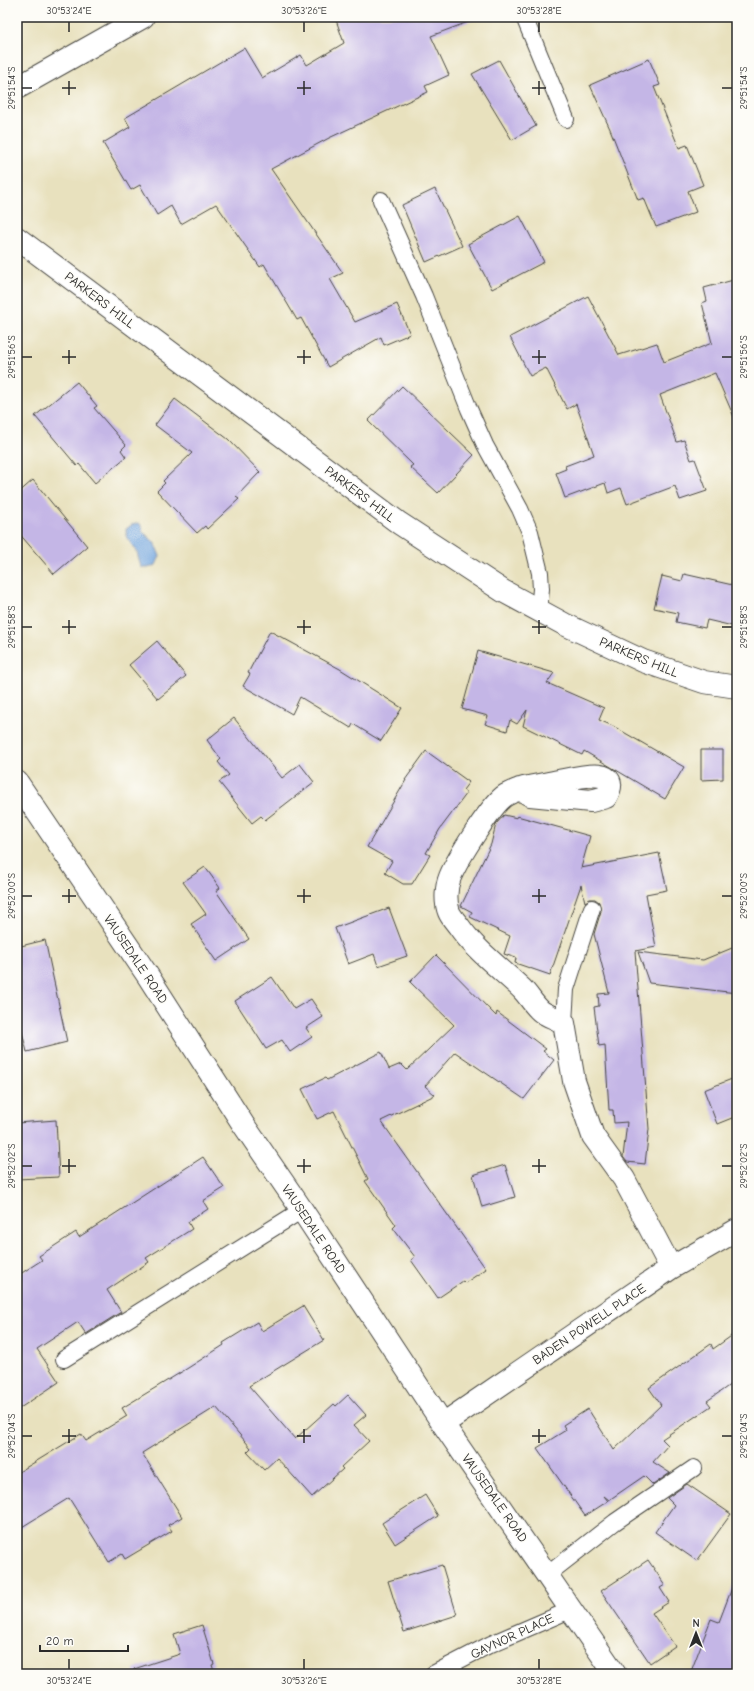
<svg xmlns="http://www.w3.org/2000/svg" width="754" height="1691" viewBox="0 0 754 1691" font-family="'Comic Neue',sans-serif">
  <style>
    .water { fill: #72a5de; stroke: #4e6884 }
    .building { fill: #c4b6e6 }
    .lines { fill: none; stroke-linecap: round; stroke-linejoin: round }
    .service-casing { stroke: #474641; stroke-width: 18 }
    .minor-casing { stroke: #474641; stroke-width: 24 }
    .service { stroke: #fff; stroke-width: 16 }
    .minor { stroke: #fff; stroke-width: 22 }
    .ticks { fill: none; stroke: #2b2b2b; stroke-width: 1.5 }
    .labels { text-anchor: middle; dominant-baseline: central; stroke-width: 3; stroke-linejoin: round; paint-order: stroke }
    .street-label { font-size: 13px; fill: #2b2b2b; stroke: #fdfcf7 }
    .neatline { fill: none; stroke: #2b2b2b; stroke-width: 1.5 }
    .ticks-label { font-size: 10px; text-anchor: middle; fill: #2b2b2b }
  </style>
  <rect width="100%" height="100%" fill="#fdfcf7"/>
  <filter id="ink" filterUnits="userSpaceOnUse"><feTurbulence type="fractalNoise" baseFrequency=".025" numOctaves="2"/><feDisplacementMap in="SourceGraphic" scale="8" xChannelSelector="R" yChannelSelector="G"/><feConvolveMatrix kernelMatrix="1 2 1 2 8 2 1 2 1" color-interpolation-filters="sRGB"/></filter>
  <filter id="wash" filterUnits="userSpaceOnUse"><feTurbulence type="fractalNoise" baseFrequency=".012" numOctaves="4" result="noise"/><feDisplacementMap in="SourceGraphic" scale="16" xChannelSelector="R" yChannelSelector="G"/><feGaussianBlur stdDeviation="0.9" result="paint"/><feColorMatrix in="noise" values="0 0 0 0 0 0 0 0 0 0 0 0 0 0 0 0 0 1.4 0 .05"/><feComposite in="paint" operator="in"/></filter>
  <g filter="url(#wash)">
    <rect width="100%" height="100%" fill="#e8e1be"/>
    <path class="water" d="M139 523 143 527 142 531 154 542 160 556 156 565 148 568 141 567 137 552 127 538 126 529 133 524Z"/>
    <g id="blocks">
      <path class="building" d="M335 17H476V19L431 36 449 75 425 86 428 92 329 138 271 169 343 273 330 279 355 322 397 304 410 334 384 345 381 337 328 367 301 318 297 320 264 264 260 267 216 204 181 224 171 206 157 215 140 185 131 190 103 143 130 127 125 118 244 48 262 78 301 55 307 65 344 43Z
        M649 59 660 85 654 87 679 148 687 145 703 185 688 191 696 212 656 227 644 198 638 200 610 129 590 85Z
        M499 60 536 126 512 140 472 74Z
        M435 189 462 246 426 262 402 205Z
        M520 216 544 262 492 289 468 244Z
        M737 279V424L715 373 660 395 677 442 684 440 691 460 695 459 707 491 680 500 675 486 627 504 621 488 608 493 605 483 565 498 556 473 566 469 565 466 594 455 576 404 567 409 546 368 530 376 510 337 588 296 619 355 657 343 664 362 712 343 702 303 707 301 704 288Z
        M77 382 97 406 94 408 126 445 121 450 126 457 95 483 79 464 77 466 35 416Z
        M402 386 474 455 438 493 410 467 413 465 368 421Z
        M175 399 228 439 260 472 236 497 239 499 207 529 205 526 197 533 157 491 165 483 163 481 192 453 155 425Z
        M33 480 87 546 54 574 17 531V494Z
        M684 574 737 586V627L707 620 705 628 676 622 678 613 654 608 662 576 682 581Z
        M270 631 340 669 402 708 381 741 353 724 351 728 300 697 292 714 243 686 250 674 248 673Z
        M157 641 186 676 158 699 129 665Z
        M478 651 554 673 547 683 604 708 599 720 613 726 684 767 665 799 584 751 582 755 523 726 527 710 517 724 510 720 507 731 485 724 488 716 462 709Z
        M234 718 282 778 300 764 314 782 265 820 261 816 252 823 219 782 229 775 218 762 221 759 207 740Z
        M701 750H723V779L701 780Z
        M426 751 469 782 463 790 467 793 440 829 426 853 430 855 412 884H403L385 873 392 861 367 847 406 780H405Z
        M504 815 517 818V816L590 836 581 868 659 853 667 890 646 894 656 947 635 951 649 1129 645 1164 627 1162 623 1157 627 1122 614 1123 613 1110H609L605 1045 599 1046 594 1007 599 1006 598 994 609 993 594 934 601 911 599 902 595 899H590L585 902 581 885 550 975 515 963 516 958 504 954 510 936 470 917 472 912 461 906 491 844 496 824Z
        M205 867 220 888 216 891 249 939 216 961 191 924 206 914 183 882Z
        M389 908 407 956 378 966 374 954 348 964 335 928Z
        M45 940 67 1042 27 1052 17 1012V947Z
        M737 946V993L649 983 638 952 703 960Z
        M436 955 496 1016 497 1012 546 1049 543 1051 554 1060 524 1099 455 1052 425 1086 435 1095 381 1121 486 1269 465 1283 463 1281 438 1298 411 1260 415 1257 393 1228 396 1225 365 1181 368 1179 334 1111 317 1119 302 1089 325 1078 327 1080 381 1052 389 1069 401 1064 407 1070 454 1025 410 982Z
        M272 977 294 1009 311 999 323 1017 306 1028 312 1037 290 1052 282 1040 266 1049 235 1001Z
        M737 1077V1116L717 1124 704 1090Z
        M56 1120 59 1177 17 1179V1123Z
        M203 1157 224 1188 203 1201 208 1209 188 1222 192 1229 146 1258 149 1262 107 1290 121 1312 86 1334 78 1322 37 1349 59 1382 17 1410V1276L42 1260 39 1256 76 1232 79 1237Z
        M505 1165 515 1197 482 1207 473 1175Z
        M303 1306 324 1340 249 1386 295 1439 334 1404 336 1406 348 1395 366 1415 354 1425 369 1441 341 1467 343 1469 312 1497 277 1458 264 1470 247 1452 251 1448 216 1407 142 1453 182 1517 168 1525 172 1531 125 1559 122 1554 109 1562 69 1498 17 1530V1473L81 1434 86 1441 127 1416 122 1408 188 1368 224 1345 223 1343 257 1322 262 1331Z
        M737 1332V1380L707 1401 711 1406 662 1439 668 1445 653 1462 670 1473 653 1485 644 1476 609 1500 604 1496 608 1501 585 1516 537 1448 566 1430 563 1425 588 1409 614 1450 661 1405 649 1388 711 1344 713 1349Z
        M687 1484 731 1514 697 1561 655 1532 674 1505 667 1498Z
        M425 1495 438 1516 395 1544 382 1523Z
        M648 1560 665 1585 660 1588 669 1602 652 1613 675 1646 650 1663 601 1591Z
        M442 1565 457 1615 404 1632 388 1581Z
        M735 1580 737 1581V1674H690L711 1619 719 1622Z
        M202 1625 214 1664 212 1665 215 1674H134V1669L180 1654 174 1634Z"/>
    </g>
  </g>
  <g filter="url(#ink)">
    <use href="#blocks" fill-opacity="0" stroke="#474641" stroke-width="1"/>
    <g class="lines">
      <defs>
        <path id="service" d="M524 17 566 119
          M381 200 424 296 469 409 485 445 520 509 530 532 540 573 541 589 539 610
          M564 1023 566 989 592 908
          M64 1359 302 1210
          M547 1575 615 1522 694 1468
          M433 1674 491 1644 570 1610"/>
        <path id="minor" d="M17 88 143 17
          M17 238 399 523 503 591 564 624 643 661 704 682 737 687
          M17 782 148 976 243 1124 302 1210 443 1424 615 1674
          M520 789 530 795 591 801 606 797C625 764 574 778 559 781 542 785 522 786 506 795 492 803 457 860 450 877 446 887 445 902 449 912 451 917 455 921 458 925 475 950 500 968 522 989 529 996 534 1006 542 1012 549 1016 557 1019 564 1023L574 1081 593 1136 624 1179 671 1268
          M443 1424 671 1268 737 1230"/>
      </defs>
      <use href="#service" class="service-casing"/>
      <use href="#minor" class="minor-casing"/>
      <use href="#service" class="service"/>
      <use href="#minor" class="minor"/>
    </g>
  </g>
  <path class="ticks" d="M69 22V32M304 22V32M539 22V32M69 81V95M304 81V95M539 81V95M22 88H32M62 88H76M297 88H311M532 88H546M722 88H732M69 350V364M304 350V364M539 350V364M22 357H32M62 357H76M297 357H311M532 357H546M722 357H732M69 620V634M304 620V634M539 620V634M22 627H32M62 627H76M297 627H311M532 627H546M722 627H732M69 889V903M304 889V903M539 889V903M22 896H32M62 896H76M297 896H311M532 896H546M722 896H732M69 1159V1173M304 1159V1173M539 1159V1173M22 1166H32M62 1166H76M297 1166H311M532 1166H546M722 1166H732M69 1429V1443M304 1429V1443M539 1429V1443M22 1436H32M62 1436H76M297 1436H311M532 1436H546M722 1436H732M69 1659V1669M304 1659V1669M539 1659V1669"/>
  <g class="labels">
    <g class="street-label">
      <text transform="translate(100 300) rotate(37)">PARKERS HILL</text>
      <text transform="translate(360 494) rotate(37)">PARKERS HILL</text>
      <text transform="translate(639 657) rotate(23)">PARKERS HILL</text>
      <text transform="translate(136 959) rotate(56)">VAUSEDALE ROAD</text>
      <text transform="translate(314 1229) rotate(56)">VAUSEDALE ROAD</text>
      <text transform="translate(589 1324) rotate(-34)">BADEN POWELL PLACE</text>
      <text transform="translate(495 1498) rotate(55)">VAUSEDALE ROAD</text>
      <text transform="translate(512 1636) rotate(-25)">GAYNOR PLACE</text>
    </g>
  </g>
  <rect width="754" height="1691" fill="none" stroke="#fdfcf7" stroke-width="44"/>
  <g transform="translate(696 1633)" stroke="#fdfcf7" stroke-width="3" paint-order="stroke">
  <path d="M0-3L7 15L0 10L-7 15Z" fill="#2b2b2b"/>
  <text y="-6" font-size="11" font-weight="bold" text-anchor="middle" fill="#2b2b2b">N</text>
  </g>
  <path d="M40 1645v6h88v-6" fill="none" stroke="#2b2b2b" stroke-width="2"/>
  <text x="46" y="1645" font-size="12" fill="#2b2b2b" stroke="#fdfcf7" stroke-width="3" paint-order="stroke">20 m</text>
  <rect x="22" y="22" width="710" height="1647" class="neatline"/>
  <g class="ticks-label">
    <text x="69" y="14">30°53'24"E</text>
    <text x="304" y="14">30°53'26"E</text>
    <text x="539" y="14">30°53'28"E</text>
    <text transform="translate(11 88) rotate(-90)" y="4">29°51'54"S</text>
    <text transform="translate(743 88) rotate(-90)" y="4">29°51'54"S</text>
    <text transform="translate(11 357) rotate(-90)" y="4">29°51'56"S</text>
    <text transform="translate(743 357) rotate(-90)" y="4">29°51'56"S</text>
    <text transform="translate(11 627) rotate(-90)" y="4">29°51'58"S</text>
    <text transform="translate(743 627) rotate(-90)" y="4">29°51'58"S</text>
    <text transform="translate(11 896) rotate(-90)" y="4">29°52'00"S</text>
    <text transform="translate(743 896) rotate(-90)" y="4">29°52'00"S</text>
    <text transform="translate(11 1166) rotate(-90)" y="4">29°52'02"S</text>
    <text transform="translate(743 1166) rotate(-90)" y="4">29°52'02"S</text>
    <text transform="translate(11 1436) rotate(-90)" y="4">29°52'04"S</text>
    <text transform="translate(743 1436) rotate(-90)" y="4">29°52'04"S</text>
    <text x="69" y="1684">30°53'24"E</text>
    <text x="304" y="1684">30°53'26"E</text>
    <text x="539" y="1684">30°53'28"E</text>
  </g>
</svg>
